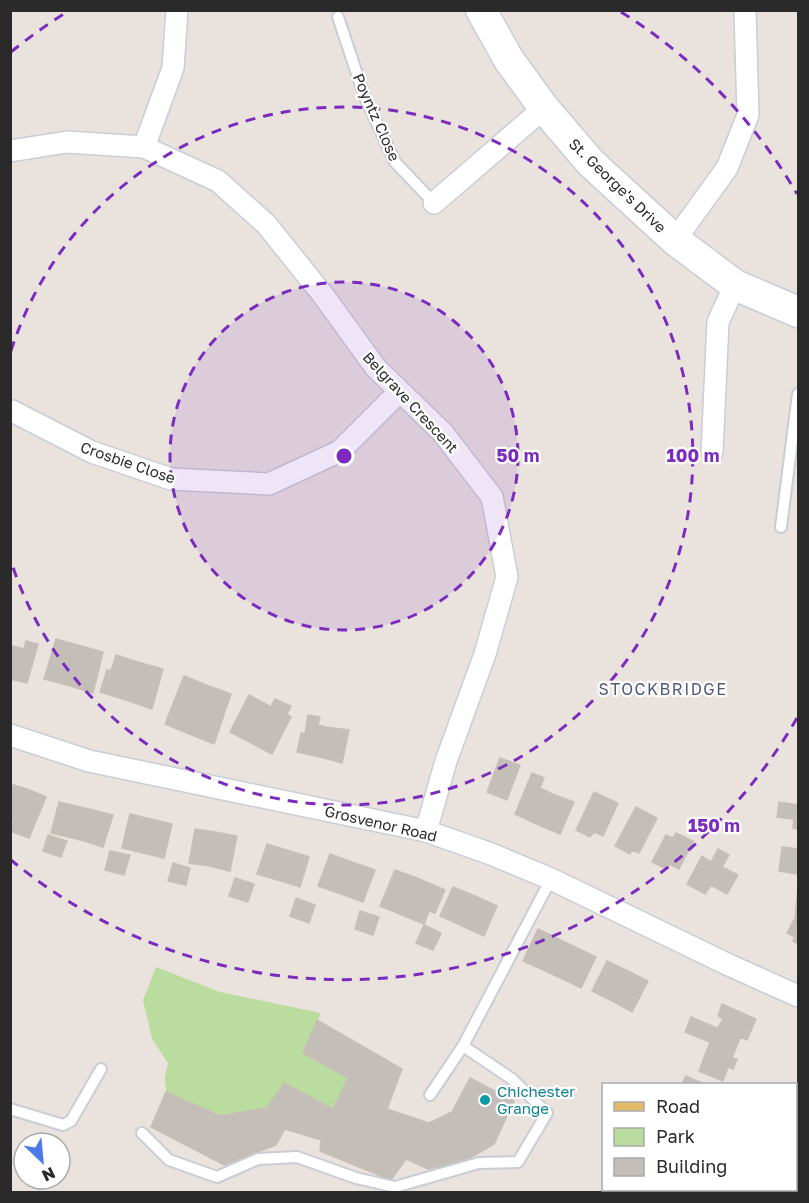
<svg xmlns="http://www.w3.org/2000/svg" width="809" height="1203" viewBox="0 0 809 1203" font-family="'Golos Text',sans-serif">
  <style>
    .green { fill: #badc9f }
    .building { fill: #c3beb8; stroke: #c6bfb7; stroke-width: 1.5 }
    .lines { fill: none; stroke-linecap: round; stroke-linejoin: round }
    .service-casing { stroke: #c8cdd6; stroke-width: 14 }
    .minor-casing { stroke: #c8cdd6; stroke-width: 24 }
    .secondary-casing { stroke: #c8cdd6; stroke-width: 33 }
    .primary-casing { stroke: #c3c3c3; stroke-width: 36 }
    .service { stroke: #fff; stroke-width: 10 }
    .minor { stroke: #fff; stroke-width: 21 }
    .secondary { stroke: #fff; stroke-width: 30 }
    .primary { stroke: #e3b96a; stroke-width: 33 }
    .ring { fill: none; stroke: #7b2cbf; stroke-width: 3; stroke-dasharray: 10 8 }
    .culture-dot { fill: #0f9aa8; stroke: #fff; stroke-width: 2 }
    .labels { text-anchor: middle; dominant-baseline: central; stroke-width: 4.5; stroke-linejoin: round; paint-order: stroke }
    .street-label { font-size: 15px; fill: #2a2a2a; stroke: #fff }
    .culture-label { font-size: 15px; fill: #0d838f; stroke: #fff; text-anchor: start }
    .neighbourhood-label { font-size: 16px; letter-spacing: 1.5px; fill: #4e5a76; stroke: #fff }
    .centre { fill: #7b2cbf; stroke: #fff; stroke-width: 3 }
    .ring-label { font-size: 18px; text-anchor: middle; font-weight: bold; fill: #7b2cbf; stroke: #fff; stroke-width: 4.5; stroke-linejoin: round; paint-order: stroke }
  </style>
  <rect width="100%" height="100%" fill="#eae3dd"/>
  <path class="green" d="M156 967 220 992 321 1013 303 1053 348 1078 333 1109 284 1083 267 1108 220 1116 166 1092 165 1076 168 1063 152 1039 143 1000Z"/>
  <path class="building" d="M56 639 78 645 67 685 44 679Z
    M26 641 38 644 27 683 10 679V657L13 646 24 649Z
    M78 645 103 652 93 693 67 685Z
    M116 655 141 663 129 701 100 692 107 670 111 671Z
    M141 663 163 669 152 709 129 701Z
    M184 676 206 685 187 733 165 724Z
    M206 685 231 694 214 744 187 733Z
    M249 695 271 707 251 743 230 732Z
    M275 699 291 706 287 714 291 717 272 754 251 743Z
    M308 715 320 717 318 725 326 727 320 757 297 752 301 733 305 734Z
    M326 727 349 730 342 763 320 757Z
    M500 758 520 765 507 800 487 792Z
    M532 773 544 778 540 788 555 795 541 826 515 814Z
    M10 784 27 789 13 821 10 820Z
    M27 789 46 797 29 838 10 831Z
    M594 792 618 803 603 836 594 832 590 837 576 830Z
    M555 795 574 802 560 834 541 826Z
    M59 802 89 809 81 840 51 833Z
    M779 802 798 805V829L793 828 794 819 777 817Z
    M636 807 657 818 639 853 632 850 630 854 615 846Z
    M89 809 113 815 103 847 81 840Z
    M130 814 151 819 143 853 122 848Z
    M151 819 172 824 164 858 143 853Z
    M195 829 215 832 209 866 189 863Z
    M215 832 237 836 230 871 209 866Z
    M676 833 693 841 679 869 669 864 666 869 652 862 666 835 673 838Z
    M48 835 67 841 61 857 43 851Z
    M267 844 287 850 278 880 257 874Z
    M782 847 798 849V874L779 871Z
    M718 849 729 855 722 867 738 875 727 894 711 885 705 894 687 884 702 856 711 862Z
    M287 850 309 857 300 887 278 880Z
    M110 851 130 855 124 875 105 870Z
    M330 854 352 862 341 894 318 886Z
    M352 862 375 870 363 902 341 894Z
    M173 863 190 868 186 885 168 881Z
    M395 870 417 878 402 915 380 906Z
    M235 878 254 884 248 902 229 896Z
    M417 878 445 890 435 913 429 911 424 924 402 915Z
    M453 887 475 896 462 926 440 916Z
    M798 887V944L793 941 795 937 787 933 795 918Z
    M475 896 497 906 484 936 462 926Z
    M296 898 315 905 309 923 290 916Z
    M360 911 379 917 373 935 355 929Z
    M424 925 441 933 433 950 416 943Z
    M538 929 569 944 554 975 523 961Z
    M569 944 596 957 581 988 554 975Z
    M607 961 628 971 612 1001 592 991Z
    M628 971 648 981 632 1012 612 1001Z
    M722 1004 756 1019 747 1040 717 1029 723 1019 718 1016Z
    M691 1017 740 1038 732 1058 737 1059 733 1069 728 1067 723 1081 699 1071 710 1042 685 1032Z
    M317 1020 402 1069 387 1109 429 1123 452 1112 470 1078 514 1101 494 1144 465 1161 428 1169 406 1159 391 1180 320 1151 321 1140 285 1129 276 1145 224 1165 151 1127 166 1092 220 1116 267 1108 284 1083 333 1109 348 1078 303 1053Z
    M686 1076 704 1084H682Z
    M645 1190H678L685 1192H650Z"/>
  <g class="lines">
    <defs>
      <path id="service" d="M338 17 364 95 395 162 434 203
        M781 527 798 394
        M430 1095 463 1046 551 879
        M10 1109 63 1125 71 1121 101 1069
        M142 1133 169 1160 217 1177 258 1159 297 1157 356 1178 395 1187 479 1163 518 1162 547 1113 512 1079 463 1046"/>
      <path id="minor" d="M144 147 173 68 177 10
        M10 151 67 142 144 147 218 181 266 224 323 295 376 368 443 433 492 497 507 577 485 654 446 761 426 831
        M434 203 544 108
        M675 240 727 168 748 115 745 10
        M12 411 92 452 171 479 269 484 340 451 400 391
        M712 452 718 322 735 285
        M10 735 89 761 426 831 491 854 551 879 729 965 798 996"/>
      <path id="secondary" d="M481 10 509 60 544 108 591 163 675 240 735 285 798 312"/>
      <path id="primary" d="M796 1121 798 1114
        M767 1192 768 1190"/>
    </defs>
    <use href="#service" class="service-casing"/>
    <use href="#minor" class="minor-casing"/>
    <use href="#secondary" class="secondary-casing"/>
    <use href="#primary" class="primary-casing"/>
    <use href="#service" class="service"/>
    <use href="#minor" class="minor"/>
    <use href="#secondary" class="secondary"/>
    <use href="#primary" class="primary"/>
  </g>
  <circle cx="344" cy="456" r="174" fill="#7b2cbf" fill-opacity=".12"/>
  <g class="ring">
    <circle cx="344" cy="456" r="174"/>
    <path d="M11 351A349 349 0 1 1 11 561"/>
    <path d="M797 718A523 523 0 0 1 11 860M11 52A523 523 0 0 1 67 12M621 12A523 523 0 0 1 797 194"/>
  </g>
  <circle class="culture-dot" cx="485" cy="1100" r="6"/>
  <g class="labels">
    <g class="street-label">
      <text transform="translate(377 117) rotate(66)">Poyntz Close</text>
      <text transform="translate(618 185) rotate(44)">St. George's Drive</text>
      <text transform="translate(411 402) rotate(47)">Belgrave Crescent</text>
      <text transform="translate(128 462) rotate(19)">Crosbie Close</text>
      <text transform="translate(381 823) rotate(13)">Grosvenor Road</text>
    </g>
    <g class="culture-label">
      <text x="497" y="1091">Chichester<tspan x="497" dy="17">Grange</tspan></text>
    </g>
    <g class="neighbourhood-label">
      <text x="663" y="689">STOCKBRIDGE</text>
    </g>
  </g>
  <circle cx="344" cy="456" r="9" class="centre"/>
  <g class="ring-label">
    <text x="518" y="462">50 m</text>
    <text x="693" y="462">100 m</text>
    <text x="714" y="832">150 m</text>
  </g>
  <rect width="809" height="1203" fill="none" stroke="#2a2a2a" stroke-width="24"/>
  <rect x="602" y="1083" width="195" height="108" fill="#ffffff" stroke="#aaaaaa" stroke-width="1.5"/>
  <rect x="614" y="1102" width="30" height="9" fill="#e3b96a" stroke="#aaaaaa" stroke-width="1.5"/>
  <text x="656" y="1113" font-size="18" fill="#2a2a2a">Road</text>
  <rect x="614" y="1128" width="30" height="18" fill="#badc9f" stroke="#aaaaaa" stroke-width="1.5"/>
  <text x="656" y="1143" font-size="18" fill="#2a2a2a">Park</text>
  <rect x="614" y="1158" width="30" height="18" fill="#c3beb8" stroke="#aaaaaa" stroke-width="1.5"/>
  <text x="656" y="1173" font-size="18" fill="#2a2a2a">Building</text>
  <g transform="translate(42 1161) rotate(154)"><circle r="28" fill="#ffffff" stroke="#aaaaaa" stroke-width="1.5"/>
  <path d="M0-4.5L10 22L0 15L-10 22Z" fill="#4c7be8"/>
  <text y="-9" font-size="16" font-weight="bold" text-anchor="middle" fill="#2a2a2a">N</text>
  </g>
</svg>
